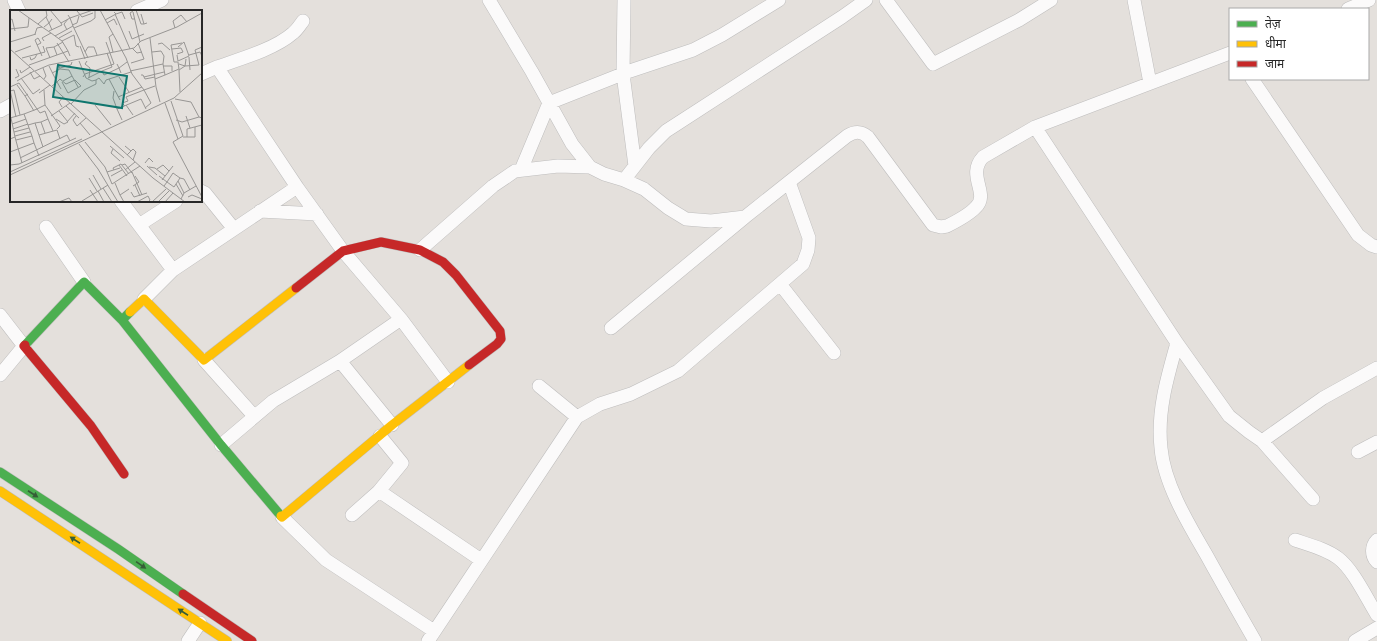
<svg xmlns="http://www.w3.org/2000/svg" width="1377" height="641" viewBox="0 0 1377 641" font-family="Barlow,'Noto Sans Devanagari',sans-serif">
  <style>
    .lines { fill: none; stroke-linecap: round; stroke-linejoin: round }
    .street-casing { stroke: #bebdbd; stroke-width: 14 }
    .fast-casing { stroke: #bebdbd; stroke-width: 10 }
    .slow-casing { stroke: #bebdbd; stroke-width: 10 }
    .jam-casing { stroke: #bebdbd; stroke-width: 10 }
    .street { stroke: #fbfafa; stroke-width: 13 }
    .fast { stroke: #4caf50; stroke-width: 9 }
    .slow { stroke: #ffc107; stroke-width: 9 }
    .jam { stroke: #c62828; stroke-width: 9 }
    .oneway { fill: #365d37 }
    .inset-road { fill: none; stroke: #989694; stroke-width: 1 }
    .view { fill: #0f766e; fill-opacity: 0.15; stroke: #0f766e; stroke-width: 2 }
    .inset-edge { fill: none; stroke: #272727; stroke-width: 2 }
  </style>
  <rect width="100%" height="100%" fill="#e4e0dc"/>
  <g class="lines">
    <defs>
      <path id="street" d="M14 0 19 11
        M489 0 532 72 572 144 590 167 604 174 624 180 644 189 668 208 686 219 711 221 745 217 789 182
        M624 0 623 74 635 166
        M886 0 933 64 1019 20 1051 0
        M1134 0 1150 83
        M1348 9 1369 0
        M137 11 162 0
        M217 67C240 59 275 49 293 33 297 30 300 25 303 21
        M201 74 217 67 297 187
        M1252 79 1358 235 1371 245 1377 247
        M0 111 11 105
        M1035 127 1177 343 1229 416 1249 432 1262 441 1313 499
        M521 170 549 103 630 71 693 50 722 35 779 0
        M624 180 649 148 666 131 842 17 866 0
        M201 191 205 193 234 229
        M121 201 173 270
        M260 211 317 214
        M139 225 176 201
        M46 227 84 282
        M420 250 493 186 515 171 558 166 590 167
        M780 284 834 353
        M144 299 173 270 297 187 343 251 401 319 448 382
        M0 315 24 346 0 375
        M611 328 745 217
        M1177 343C1167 378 1157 412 1161 448 1164 484 1189 525 1207 556 1223 585 1239 613 1255 641
        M204 360 254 416
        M539 386 577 417
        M392 425 340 361 401 319
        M380 436 402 463 379 491 481 560
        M1262 441 1323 398 1377 368
        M221 445 273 401 340 361
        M1358 452 1377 442
        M352 515 379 491
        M282 517 326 560 434 631
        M1295 540C1310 545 1326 549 1338 558 1353 569 1367 599 1377 615
        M1377 540C1371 546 1371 556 1377 562
        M188 641 200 623
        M428 641 577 417 600 404 631 394 678 371 803 264 808 250 809 238 789 182 847 136C855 131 861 131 868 137L933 225 941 227 947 226C957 221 969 215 976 207 990 194 966 175 983 157L1035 127 1230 53
        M1355 641 1377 628"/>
      <path id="fast" d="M122 320 221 445 281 516
        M25 345 84 282 122 320 130 312
        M0 472 118 549 183 594"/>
      <path id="slow" d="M130 312 144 299 204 360 296 288
        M0 491 227 641
        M281 516 282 517 392 425 469 365"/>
      <path id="jam" d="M296 288 343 251 381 242 420 250 443 262 456 275 500 331 501 339 497 344 469 365
        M25 345 24 346 91 426 124 474
        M183 594 252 641"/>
    </defs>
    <use href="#street" class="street-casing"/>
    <use href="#fast" class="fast-casing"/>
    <use href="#slow" class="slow-casing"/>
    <use href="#jam" class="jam-casing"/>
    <use href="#street" class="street"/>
    <use href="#fast" class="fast"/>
    <use href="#slow" class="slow"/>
    <use href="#jam" class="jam"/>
  </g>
  <defs><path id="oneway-solid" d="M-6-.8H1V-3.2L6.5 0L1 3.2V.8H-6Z"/></defs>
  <g class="oneway">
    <use href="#oneway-solid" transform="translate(33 494) rotate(33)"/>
    <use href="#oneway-solid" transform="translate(75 540) rotate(-147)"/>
    <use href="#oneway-solid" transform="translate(141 565) rotate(35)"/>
    <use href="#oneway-solid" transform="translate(183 612) rotate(-147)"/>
  </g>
  <g transform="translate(10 10)">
    <rect width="192" height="192" fill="#e4e0dc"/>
    <path class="inset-road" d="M8 0 32 17M40 0 51 13 60 8 58 5M90 0 116 48 122 64 134 80 145 76M126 0 131 14H134M67 1 72 7 83 3M123 1 120 3 122 9H125M104 2 106 4 112 2 115 9M123 2 130 32M105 4 120 39M131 4 134 14 137 13M0 10 2 9 5 21M95 10 106 4M97 13 104 9 107 15M28 14 37 6 36 0M62 15 67 13 69 6M63 16 60 8 83 0M34 17 39 13 36 7M64 18 81 11 85 8V0M165 18 163 11 171 5 177 12M0 19 18 17 19 8M42 20 39 13 42 9M57 20 54 14 58 9M39 21 52 15 51 13M119 21 122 29 134 24M25 24 27 18 32 17 41 23M103 24 99 27 103 42M45 26 63 16 78 48M49 28 62 21M140 28 146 77 150 92M34 31 32 28 41 23 52 31 58 41M52 31 64 25 66 36 69 37M0 32 26 24M47 33 59 52M148 34 152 33 160 40M27 35 31 33 28 28 25 30 32 46M70 36 75 49M122 38 127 43 132 42M0 39 143 168 175 192M162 39 171 38 173 42 167 44M5 42 21 36M75 42 78 37H84L87 45M142 42 151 41 154 46 153 54M97 43 102 57 92 61 94 65 109 58 111 63M47 45 44 37 53 32M167 45 168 51 179 46 174 32 168 37M179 45 190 42 192 46M20 47 21 50 25 48 27 44M179 47 180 60M12 48 35 42 33 36M40 48 36 38 44 37M69 51 76 68 82 71 86 70M77 51 75 54 80 58 79 68M168 52H164L161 35 172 33M121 53 134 49 128 33M107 54 109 58 117 52M169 54 175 56 176 49M19 55 58 41 60 46M39 56 47 72 42 76M153 56H162V61M33 58 36 66 34 69M50 58 61 55 62 52M50 59 59 60 62 66M10 60 11 63 20 57M25 61 39 55 124 38 131 31 167 17 192 3M120 61 153 54 155 65 145 69M20 62 24 69 30 66M42 63 50 59 48 53M131 65H133L135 69 145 67M155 65 169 59 168 52M73 67 75 64 104 54 96 32M109 67 119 82M134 67 154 62M5 68 9 66 6 59M11 68 23 84 30 79M78 68 92 61M99 69 110 90M7 71 24 61M53 71 62 66 68 77M7 75 15 86M0 77 9 73 27 99 35 95 34 80M51 79 47 72 50 69 56 74 65 70 71 76 58 83 52 72M0 80 6 107M0 81 4 80 10 105M104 81 103 88 107 99M170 82 169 60 175 56 189 55 185 40 192 37M29 83 40 75M18 84 15 86 24 101M108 87 132 77M165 89 181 92 189 107 192 108M161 91 173 126 163 132 192 187M155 93 168 129M61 94 74 80 86 74V70L89 68 94 74 96 70 121 62M35 95 50 116 47 119M85 95 101 115M116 95 123 105M56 96 69 108M115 96 112 93 118 91 116 87 134 80 141 93 135 98M52 97 49 92 53 87M14 104 27 99 30 103 35 101 38 109M41 106 60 93M66 106 63 110 67 116 76 108M176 106 180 118M0 108 14 104 22 126M1 108 5 127M46 109 54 114 58 112 49 101M112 110 107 99 131 89 136 99M166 110 172 112 189 107M31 112 38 109 43 121M57 112 65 103M25 113 31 112 35 123M70 113 80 125M2 114 16 109M18 115 25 113 33 137M3 119 18 114M4 122 19 118M29 125 47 120 50 129M5 126 20 122M173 127H177V119L192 115M177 127H185V117M0 129 5 127 12 153M6 130 22 126 24 133M75 132 95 157 102 174M69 134 88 159 108 192M100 136 114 148M115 136 121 141 117 145M103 139 101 143 110 151M121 141 123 139 126 142 123 150M0 142 24 133 29 146M10 148 57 125 60 131M135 153 139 148 143 152M0 155 9 154 66 128M109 155 111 154 119 164M112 155 115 154 122 163M137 156 147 165M139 157 145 158 155 166M147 159 153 155 159 161M104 160 103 158 109 155 117 166M115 160 125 152M0 162 72 129M97 162 110 158M122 162 132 185M0 165 164 88 192 63M83 165 91 179M101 166 112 160M149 166 157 172 164 177 170 168 163 163 157 172 154 176M79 168 87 181M170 168 174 169 180 180M152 170 163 156M168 171 174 183 171 189M105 173 110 185M102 174 130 156M166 174 173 186M125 175 130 186M123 176 129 172 125 166M93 178 102 192M80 180 88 192M88 181 94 192M121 182 124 187 137 183M174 183 186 176M178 187 182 185 192 189M72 191 98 175M49 192 59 188 62 192M114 192 110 185 119 179M127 192 138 186 140 190 138 192M142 192 156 179M148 192 159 181M155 192 163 183"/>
    <path class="view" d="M48 55 117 66 112 98 43 87Z"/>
    <rect width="192" height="192" class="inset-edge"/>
  </g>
  <rect x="1229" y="8" width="140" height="72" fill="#ffffff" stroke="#a9a9a9"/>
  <rect x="1237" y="21" width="20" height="6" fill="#4caf50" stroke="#a9a9a9"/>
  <text x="1265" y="28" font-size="12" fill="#272727">तेज़</text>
  <rect x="1237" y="41" width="20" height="6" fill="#ffc107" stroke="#a9a9a9"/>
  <text x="1265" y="48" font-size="12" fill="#272727">धीमा</text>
  <rect x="1237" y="61" width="20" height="6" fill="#c62828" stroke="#a9a9a9"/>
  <text x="1265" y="68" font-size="12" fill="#272727">जाम</text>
</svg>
